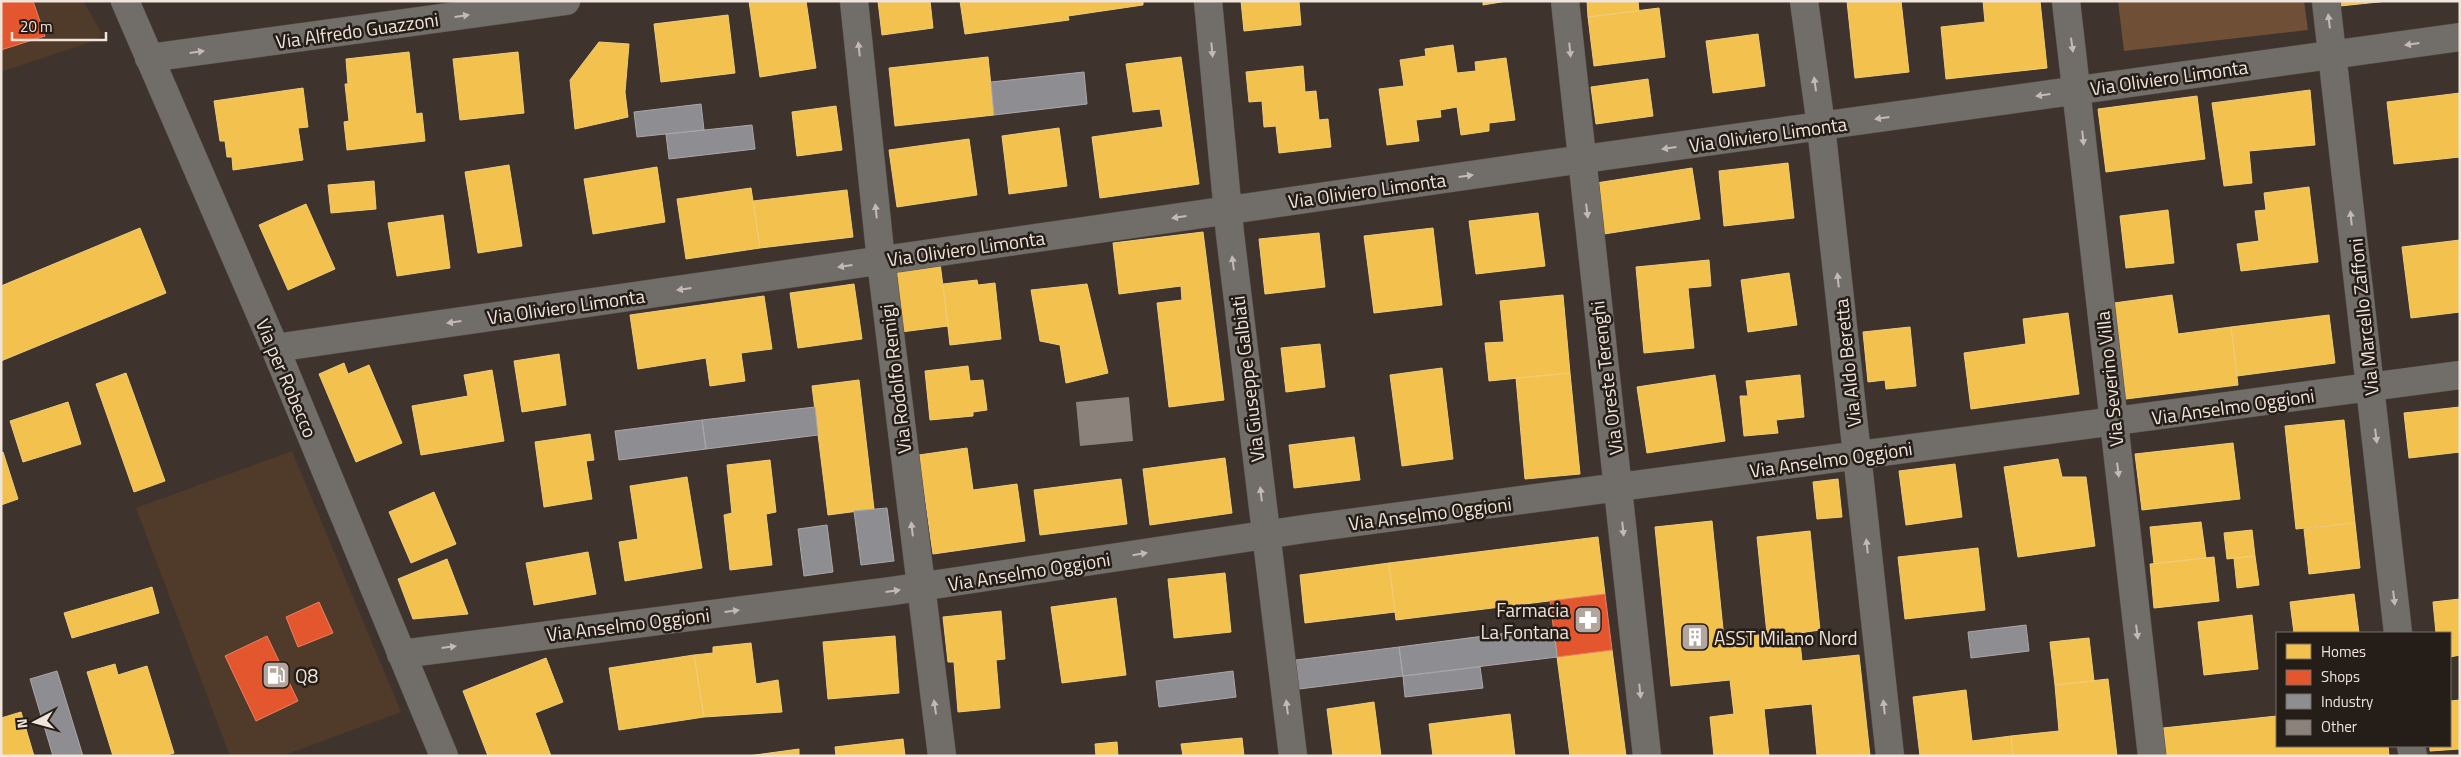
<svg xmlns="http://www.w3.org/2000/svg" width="2461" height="757" viewBox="0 0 2461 757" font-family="'Titillium Web',sans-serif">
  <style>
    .built { fill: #503a29 }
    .green { fill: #6f5037 }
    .homes { fill: #f2c14e; stroke: #f1cc78 }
    .shops { fill: #e4572e; stroke: #e88162 }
    .industry { fill: #8d8d92; stroke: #aba7a8 }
    .building { fill: #8b827c }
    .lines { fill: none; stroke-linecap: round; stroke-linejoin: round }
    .minor-casing { stroke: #59514b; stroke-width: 29 }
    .minor { stroke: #716d69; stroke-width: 28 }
    .oneway { fill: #c4bab3 }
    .labels { text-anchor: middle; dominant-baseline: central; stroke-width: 5; stroke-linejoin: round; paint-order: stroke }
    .street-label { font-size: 19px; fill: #f0e4db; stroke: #251d17 }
    .poi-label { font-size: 19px; fill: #f0e4db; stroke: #251d17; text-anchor: start }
  </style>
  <rect width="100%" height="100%" fill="#3e342d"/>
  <path class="built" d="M1 1H83L103 35 94 41 1 72Z
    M292 451 401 712 282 756H230L136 508Z"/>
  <path class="green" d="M2118 1H2304L2308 30 2124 51Z"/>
  <path class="homes" d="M749 1H806L816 68 760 77Z
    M878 1H930L933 28 882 35Z
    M960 1H1143V5L1068 16 1069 20 965 34Z
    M1241 1H1299L1301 25 1244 31Z
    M1483 1H1507L1483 5Z
    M1587 1H1638L1639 11 1588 17Z
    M1847 1H1901L1909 72 1855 78Z
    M1983 1H2040L2047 68 1946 79 1941 27 1985 22Z
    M2340 1H2388L2340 6Z
    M1659 8 1665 57 1594 66 1588 17Z
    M728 15 735 73 661 82 654 24Z
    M1758 34 1765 86 1713 93 1706 41Z
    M599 42 629 44 625 92 628 117 575 129 570 80Z
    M1453 45 1457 73 1476 71 1475 62 1506 58 1515 120 1489 123V131L1461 135 1457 107 1440 110 1441 117 1416 120 1419 141 1387 145 1379 89 1404 86 1400 60 1426 56 1425 49Z
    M409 52 416 114 422 113 425 141 347 150 344 122 349 121 345 84H348L346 59Z
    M518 52 524 113 460 120 453 59Z
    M988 57 994 115 895 126 889 68Z
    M1181 57 1199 184 1100 198 1092 137 1163 127 1160 109 1133 112 1126 64Z
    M1303 66 1305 92 1316 91 1319 120 1328 119 1331 147 1279 153 1276 126 1264 127 1262 101 1249 102 1246 72Z
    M1648 79 1653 116 1596 124 1591 87Z
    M303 88 308 127 298 128 303 160 233 170 232 157H227L225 141H220L214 101Z
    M2310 90 2315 145 2249 151 2252 183 2224 186 2212 103Z
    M2460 93V157L2394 164 2387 102Z
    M2197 96 2205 159 2106 172 2098 109Z
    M836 106 842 150 797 156 792 112Z
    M1059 128 1067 186 1009 194 1002 136Z
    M969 139 977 195 897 207 889 150Z
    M1788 163 1794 218 1724 226 1719 171Z
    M509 165 522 246 478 253 465 172Z
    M657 167 665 222 593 234 584 179Z
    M1692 168 1700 219 1604 234 1596 183Z
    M374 181 376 209 331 213 328 185Z
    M2309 187 2318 262 2241 271 2237 244 2259 241 2255 211 2266 210 2264 193Z
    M751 188 760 248 686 259 677 199Z
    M847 190 853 237 760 248 753 201Z
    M306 204 335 269 288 290 259 225Z
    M2168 210 2174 263 2126 268 2120 216Z
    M1538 213 1545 266 1476 274 1469 221Z
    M443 215 450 268 397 276 388 223Z
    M140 228 166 293 1 361V286Z
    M1433 228 1442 305 1374 313 1364 236Z
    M1203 232 1224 400 1169 407 1157 303 1182 300 1181 286 1119 294 1113 243Z
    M1319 233 1325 287 1265 294 1259 239Z
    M2460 240V312L2411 318 2402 247Z
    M1709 260 1711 286 1688 288 1694 348 1644 353 1636 267Z
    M940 263 948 326 901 332 893 269Z
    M1789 273 1797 325 1748 332 1741 280Z
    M977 280 978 285 995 283 1001 339 950 345 943 284Z
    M854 284 862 339 798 348 790 293Z
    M1087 284 1108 373 1066 383 1060 345 1040 341 1031 290Z
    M1563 295 1570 373 1489 381 1485 343 1504 342 1500 301Z
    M2172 295 2178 334 2231 327 2238 385 2126 399 2114 303Z
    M764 296 772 349 741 353 745 381 710 386 706 358 638 369 630 315Z
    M2068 313 2079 394 1971 409 1964 353 2026 344 2023 319Z
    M2329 315 2335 363 2237 376 2231 327Z
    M1910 327 1916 386 1886 389 1885 380 1868 382 1863 332Z
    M1320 344 1325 387 1286 392 1281 348Z
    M559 354 566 405 522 412 514 361Z
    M344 363 348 374 369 365 402 443 356 462 319 374Z
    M968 366 970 381 983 380 987 410 973 412V416L930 420 925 371Z
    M1442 368 1453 459 1402 466 1390 375Z
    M492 370 504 441 421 455 412 406 468 396 464 375Z
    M126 373 165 481 134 492 96 384Z
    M1570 373 1580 474 1525 479 1516 378Z
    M1715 375 1725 441 1647 453 1637 387Z
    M1800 375 1804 417 1776 420 1778 433 1744 436 1740 396H1748L1746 381Z
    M859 380 874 509 828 515 812 386Z
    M68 402 81 444 23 462 10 421Z
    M2460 407V452L2409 458 2404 413Z
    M2344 420 2355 523 2296 529 2285 426Z
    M590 434 594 460 586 461 592 499 544 507 535 442Z
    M1354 437 1360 480 1294 488 1289 445Z
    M2233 443 2240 499 2142 510 2135 454Z
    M967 448 973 490 1017 484 1025 541 933 554 919 455Z
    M3 452 18 499 1 505V453Z
    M1225 458 1232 513 1150 525 1143 469Z
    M2058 459 2062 477H2086L2095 546 2018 557 2004 467Z
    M770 460 776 512 766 514 772 565 730 570 724 515 732 513 727 465Z
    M1955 464 1962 517 1906 525 1899 471Z
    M687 477 702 568 625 581 619 542 638 539 630 486Z
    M1121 479 1127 524 1040 535 1034 490Z
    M1838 479 1842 517 1817 519 1813 482Z
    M434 492 456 544 411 563 389 512Z
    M1712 521 1724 639 1767 634 1757 537 1810 531 1820 630 1799 633 1802 661 1859 655 1870 756H1817L1812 704 1764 709 1769 756H1714L1710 717 1734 714 1730 680 1671 686 1655 527Z
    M2201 522 2206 558 2154 564 2150 527Z
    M2355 523 2360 568 2309 574 2304 529Z
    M2252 530 2255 556 2227 559 2224 533Z
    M1598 537 1605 594 1396 620 1389 563Z
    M1978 548 1985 610 1905 619 1898 557Z
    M588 552 596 594 534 605 526 563Z
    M2255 556 2259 585 2237 588 2234 558Z
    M2214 557 2219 601 2154 608 2150 564Z
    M447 559 468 614 413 619 398 579Z
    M1389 563 1395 612 1305 623 1300 575Z
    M1225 573 1231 632 1174 638 1168 579Z
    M152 587 159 613 72 638 64 613Z
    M2354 594 2359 633H2294L2290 602Z
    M1116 598 1126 675 1062 683 1051 607Z
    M2460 599V655L2450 657V633H2436L2433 602Z
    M1001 611 1005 659 996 660 1000 708 958 712 954 662H948L943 617Z
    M2252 615 2258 669 2204 675 2198 622Z
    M895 636 899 693 828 699 823 642Z
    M2089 638 2094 681 2055 685 2050 642Z
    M751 643 756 684 778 680 782 712 704 717 694 655 713 653V647Z
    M1612 650 1626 756H1570L1557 657Z
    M694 655 704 717 619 730 609 668Z
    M546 658 563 702 535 713 551 756H488L463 691Z
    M115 664 118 675 147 666 174 753 164 756H113L87 672Z
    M2108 679 2117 756H2013L2011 736 2059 731 2055 685Z
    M1966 690 1972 741 2011 736 2013 756H1920L1913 697Z
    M2460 700V753L2459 749 2430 751V746H2450V701Z
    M1374 702 1381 756H1333L1327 709Z
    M21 712 34 756H1V718Z
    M1510 714 1515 756H1433L1429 724Z
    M2277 716V746H2388L2389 756H2166L2163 728Z
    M1242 738 1244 756H1183L1181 744Z
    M903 739 905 756H836L835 747Z
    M1117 742 1118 756H1096L1095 744Z
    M799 749V756H748Z"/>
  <path class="shops" d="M1 1H33L45 36 1 50Z
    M1605 594 1612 650 1557 657 1550 601Z
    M319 602 333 633 298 647 286 617Z
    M267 636 298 701 256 721 225 656Z"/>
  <path class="industry" d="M1084 72 1087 104 994 115 991 82Z
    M701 104 704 130 637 137 634 112Z
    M752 125 755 149 669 159 666 134Z
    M815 407 818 435 706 449 702 420Z
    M702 420 706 449 619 460 615 431Z
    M887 508 894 561 861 565 854 511Z
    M827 525 833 572 804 576 798 529Z
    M2026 625 2029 651 1971 658 1968 632Z
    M1554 627 1557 657 1403 676 1399 647Z
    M1399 647 1403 676 1299 689 1296 660Z
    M1480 667 1483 688 1405 697 1403 676Z
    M57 671 83 756H53L30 679Z
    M1233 671 1236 697 1159 707 1156 681Z"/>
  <path class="building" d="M1129 397 1133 441 1080 446 1076 402Z"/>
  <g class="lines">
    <defs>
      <path id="minor" d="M125 1 275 348 444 756
        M854 1 881 261 942 756
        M1208 1 1230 234 1293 756
        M1565 1 1647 756
        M1804 1 1821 126 1890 756
        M2066 1 2152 756
        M2326 1 2398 633
        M149 58 566 1
        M275 348 1548 164 2460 37
        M401 654 892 591 1304 529 2460 375
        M2411 746 2413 756"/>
    </defs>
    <use href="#minor" class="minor-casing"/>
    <use href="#minor" class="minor"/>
  </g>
  <defs><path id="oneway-solid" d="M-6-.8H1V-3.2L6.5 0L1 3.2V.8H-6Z" transform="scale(1.25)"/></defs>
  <g class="oneway">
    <use href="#oneway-solid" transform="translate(462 16) rotate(-8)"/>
    <use href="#oneway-solid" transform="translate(2329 21) rotate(-97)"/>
    <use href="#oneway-solid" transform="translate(2412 44) rotate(172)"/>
    <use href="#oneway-solid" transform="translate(2072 45) rotate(82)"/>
    <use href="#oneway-solid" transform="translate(859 49) rotate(-96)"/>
    <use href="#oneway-solid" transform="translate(1212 50) rotate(85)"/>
    <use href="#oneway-solid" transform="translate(1570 50) rotate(84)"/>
    <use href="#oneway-solid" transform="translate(197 52) rotate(-8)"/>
    <use href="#oneway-solid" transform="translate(1815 84) rotate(-98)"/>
    <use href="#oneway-solid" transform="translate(2043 95) rotate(172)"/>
    <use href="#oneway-solid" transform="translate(1882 118) rotate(172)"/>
    <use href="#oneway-solid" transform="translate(2083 138) rotate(84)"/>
    <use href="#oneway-solid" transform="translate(1669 148) rotate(172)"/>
    <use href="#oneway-solid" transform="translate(1466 176) rotate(-8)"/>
    <use href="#oneway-solid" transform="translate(876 211) rotate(-96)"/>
    <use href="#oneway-solid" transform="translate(1587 211) rotate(83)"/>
    <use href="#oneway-solid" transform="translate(1179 217) rotate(172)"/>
    <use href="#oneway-solid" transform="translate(2351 218) rotate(-96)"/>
    <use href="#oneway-solid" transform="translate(1233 263) rotate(-97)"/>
    <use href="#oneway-solid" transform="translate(845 266) rotate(172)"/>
    <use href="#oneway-solid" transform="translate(1838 280) rotate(-96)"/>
    <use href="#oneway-solid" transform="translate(684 289) rotate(172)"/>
    <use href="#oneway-solid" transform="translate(454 322) rotate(172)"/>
    <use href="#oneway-solid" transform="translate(2376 436) rotate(83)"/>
    <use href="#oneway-solid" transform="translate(2118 470) rotate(83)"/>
    <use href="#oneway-solid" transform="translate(1261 494) rotate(-97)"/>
    <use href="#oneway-solid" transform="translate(912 529) rotate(-97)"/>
    <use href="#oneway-solid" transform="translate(1623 529) rotate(84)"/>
    <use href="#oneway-solid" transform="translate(1867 546) rotate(-96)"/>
    <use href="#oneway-solid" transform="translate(1140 554) rotate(-9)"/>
    <use href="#oneway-solid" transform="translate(893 591) rotate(-8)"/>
    <use href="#oneway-solid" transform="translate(2394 598) rotate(83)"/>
    <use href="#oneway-solid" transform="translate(732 611) rotate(-7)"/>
    <use href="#oneway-solid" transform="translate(2137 632) rotate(83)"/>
    <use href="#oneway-solid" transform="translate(449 647) rotate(-7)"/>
    <use href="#oneway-solid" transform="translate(1640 691) rotate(84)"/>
    <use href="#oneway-solid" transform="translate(935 707) rotate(-98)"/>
    <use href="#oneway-solid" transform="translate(1287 707) rotate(-97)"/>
    <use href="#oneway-solid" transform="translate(1884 707) rotate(-96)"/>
  </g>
  <defs>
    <symbol id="pharmacy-square" viewBox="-11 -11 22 22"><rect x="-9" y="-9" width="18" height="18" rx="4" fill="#b2a69e" stroke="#251d17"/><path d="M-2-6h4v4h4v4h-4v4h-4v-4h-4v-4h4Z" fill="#fff"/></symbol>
    <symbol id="building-square" viewBox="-11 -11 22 22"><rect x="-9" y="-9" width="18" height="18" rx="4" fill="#b2a69e" stroke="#251d17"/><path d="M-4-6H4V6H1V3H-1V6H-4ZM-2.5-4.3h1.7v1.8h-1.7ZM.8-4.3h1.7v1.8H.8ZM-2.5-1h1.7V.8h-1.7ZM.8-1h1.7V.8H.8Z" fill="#fff"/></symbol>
    <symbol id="fuel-square" viewBox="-11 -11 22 22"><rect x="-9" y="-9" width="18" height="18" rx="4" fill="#b2a69e" stroke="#251d17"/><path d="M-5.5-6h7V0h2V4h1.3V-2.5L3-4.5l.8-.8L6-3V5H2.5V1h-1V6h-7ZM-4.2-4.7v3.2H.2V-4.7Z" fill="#fff"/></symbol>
  </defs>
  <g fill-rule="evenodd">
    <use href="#pharmacy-square" x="1572" y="604" width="32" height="32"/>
    <use href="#building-square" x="1679" y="621" width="32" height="32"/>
    <use href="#fuel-square" x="260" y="659" width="32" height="32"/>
  </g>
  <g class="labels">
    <g class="street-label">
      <text transform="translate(357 30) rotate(-8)">Via Alfredo Guazzoni</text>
      <text transform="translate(2169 77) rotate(-8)">Via Oliviero Limonta</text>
      <text transform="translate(1768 134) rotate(-8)">Via Oliviero Limonta</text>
      <text transform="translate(1367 190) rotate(-8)">Via Oliviero Limonta</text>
      <text transform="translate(966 248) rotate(-8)">Via Oliviero Limonta</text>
      <text transform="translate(566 306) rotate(-8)">Via Oliviero Limonta</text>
      <text transform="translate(2363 317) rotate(-96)">Via Marcello Zaffoni</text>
      <text transform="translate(1847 363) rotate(-96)">Via Aldo Beretta</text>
      <text transform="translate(287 378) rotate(67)">Via per Robecco</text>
      <text transform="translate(1606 378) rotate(-97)">Via Oreste Terenghi</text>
      <text transform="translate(895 379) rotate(-97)">Via Rodolfo Remigi</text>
      <text transform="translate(1247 379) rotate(-97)">Via Giuseppe Galbiati</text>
      <text transform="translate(2109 379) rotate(-96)">Via Severino Villa</text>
      <text transform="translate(2233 406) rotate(-8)">Via Anselmo Oggioni</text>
      <text transform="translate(1831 459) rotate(-8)">Via Anselmo Oggioni</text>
      <text transform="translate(1430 513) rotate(-7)">Via Anselmo Oggioni</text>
      <text transform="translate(1029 571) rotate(-9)">Via Anselmo Oggioni</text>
      <text transform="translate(628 624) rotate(-7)">Via Anselmo Oggioni</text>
    </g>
    <g class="poi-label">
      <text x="1569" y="609" text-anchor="end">Farmacia<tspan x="1569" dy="22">La Fontana</tspan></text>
      <text x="1714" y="637">ASST Milano Nord</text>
      <text x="295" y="675">Q8</text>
    </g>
  </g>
  <rect width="2461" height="757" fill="none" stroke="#f0e4db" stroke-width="5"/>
  <rect x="2276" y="632" width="175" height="115" fill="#251d17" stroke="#766d65"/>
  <rect x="2286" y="644" width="25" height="15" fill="#f2c14e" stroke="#766d65"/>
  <text x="2321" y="657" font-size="15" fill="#f0e4db">Homes</text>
  <rect x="2286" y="670" width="25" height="15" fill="#e4572e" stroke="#766d65"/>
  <text x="2321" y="682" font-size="15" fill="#f0e4db">Shops</text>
  <rect x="2286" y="694" width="25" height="15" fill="#8d8d92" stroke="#766d65"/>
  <text x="2321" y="707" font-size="15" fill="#f0e4db">Industry</text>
  <rect x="2286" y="720" width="25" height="15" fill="#8b827c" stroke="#766d65"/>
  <text x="2321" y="732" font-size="15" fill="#f0e4db">Other</text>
  <g transform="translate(35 722) rotate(264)" stroke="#251d17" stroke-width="4" paint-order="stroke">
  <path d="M0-4L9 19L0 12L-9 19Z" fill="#f0e4db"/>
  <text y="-8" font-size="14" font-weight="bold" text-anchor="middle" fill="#f0e4db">N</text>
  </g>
  <path d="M12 32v8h94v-8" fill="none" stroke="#f0e4db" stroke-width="2.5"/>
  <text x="20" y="32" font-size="15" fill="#f0e4db" stroke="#251d17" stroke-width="4" paint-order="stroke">20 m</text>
</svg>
